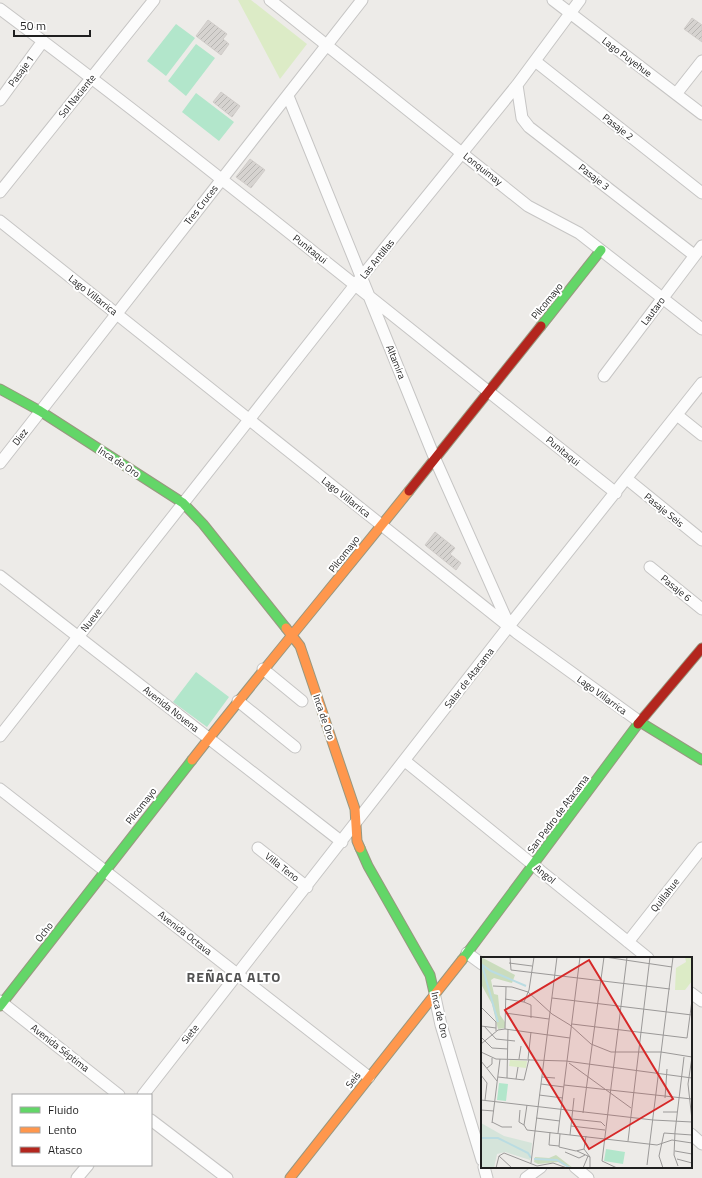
<svg xmlns="http://www.w3.org/2000/svg" width="702" height="1178" viewBox="0 0 702 1178" font-family="'Titillium Web',sans-serif">
  <style>
    .grass { fill: #dcebc6 }
    .pitch { fill: #b2e6cb }
    .building { fill: url(#building-hatch); stroke: #d0ccc9 }
    .lines { fill: none; stroke-linecap: round; stroke-linejoin: round }
    .street-casing { stroke: #c6c5c4; stroke-width: 13 }
    .fast-casing { stroke: #98977f; stroke-width: 11 }
    .slow-casing { stroke: #98977f; stroke-width: 11 }
    .jam-casing { stroke: #98977f; stroke-width: 11 }
    .street { stroke: #fcfcfc; stroke-width: 11 }
    .fast { stroke: #63d668; stroke-width: 9 }
    .slow { stroke: #ff974d; stroke-width: 9 }
    .jam { stroke: #b3261e; stroke-width: 9 }
    .labels { text-anchor: middle; dominant-baseline: central; stroke-width: 4; stroke-linejoin: round; paint-order: stroke }
    .street-label { font-size: 10px; fill: #1f1f1f; stroke: #fff }
    .district-label { font-size: 14px; font-weight: bold; letter-spacing: 1px; fill: #525252; stroke: #fff }
    .inset-river { fill: none; stroke: #badce2; stroke-width: 2 }
    .inset-road { fill: none; stroke: #9b9998; stroke-width: 1 }
    .view { fill: #d62828; fill-opacity: 0.15; stroke: #d62828; stroke-width: 2 }
    .inset-edge { fill: none; stroke: #1f1f1f; stroke-width: 2 }
  </style>
  <defs>
    <pattern id="building-hatch" width="6" height="6" patternUnits="userSpaceOnUse"><rect width="6" height="6" fill="#d6d3d0"/><path d="M-1 1l2-2M0 6l6-6M5 7l2-2" fill="none" stroke="#b7b5b2"/></pattern>
  </defs>
  <rect width="100%" height="100%" fill="#edebe8"/>
  <path class="grass" d="M238 0H251L307 44 280 79Z"/>
  <path class="pitch" d="M176 24 195 38 166 76 147 61Z
    M196 44 215 58 186 96 168 81Z
    M196 93 234 122 219 141 182 112Z
    M196 672 229 697 207 727 173 702Z"/>
  <path class="building" d="M692 18 702 25V42L684 29Z
    M208 20 227 34 223 39 229 44 221 55 196 36Z
    M221 92 240 106 232 117 213 102Z
    M250 159 265 170 251 188 236 177Z
    M435 532 455 548 450 554 461 563 456 570 425 545Z"/>
  <g class="lines">
    <defs>
      <path id="street" d="M270 0 528 206 579 233 702 329
        M553 0 702 114
        M0 9C209 165 411 331 616 493
        M535 61 702 193
        M517 85 522 118 529 127 694 255
        M676 94 702 61
        M288 96 435 459 508 623
        M0 100 43 41
        M0 192 154 0
        M0 221 517 633 640 722
        M604 376 702 246
        M677 415 702 435
        M0 463 362 0
        M627 479 702 540
        M650 567 702 609
        M0 576 342 842
        M263 669 302 701
        M238 701 295 747
        M0 736 355 285 517 85 580 0
        M405 761 648 958
        M0 789 369 1077
        M258 848 307 887
        M628 942 702 848
        M467 953 482 964
        M691 993 702 1001
        M435 997 441 1025 482 1160
        M0 1001 119 1095
        M143 1095 509 626 702 383
        M151 1120 227 1178
        M691 1134 702 1144
        M484 1167 487 1178
        M575 1167 588 1178
        M77 1178 88 1165
        M526 1178 541 1167"/>
      <path id="fast" d="M541 326 601 250
        M0 389 40 411 183 503 203 524 286 628
        M640 722 702 760
        M360 848 368 866 430 975 435 997
        M462 960 638 724
        M0 1006 192 760"/>
      <path id="slow" d="M286 628 300 646 355 809 357 841 360 848
        M192 760C263 669 337 581 409 491
        M290 1178 462 960"/>
      <path id="jam" d="M409 491 541 326
        M638 724 702 648"/>
    </defs>
    <use href="#street" class="street-casing"/>
    <use href="#fast" class="fast-casing"/>
    <use href="#slow" class="slow-casing"/>
    <use href="#jam" class="jam-casing"/>
    <use href="#street" class="street"/>
    <use href="#fast" class="fast"/>
    <use href="#slow" class="slow"/>
    <use href="#jam" class="jam"/>
  </g>
  <g class="labels">
    <g class="street-label">
      <text transform="translate(627 57) rotate(37)">Lago Puyehue</text>
      <text transform="translate(21 71) rotate(-54)">Pasaje 1</text>
      <text transform="translate(77 96) rotate(-51)">Sol Naciente</text>
      <text transform="translate(618 127) rotate(38)">Pasaje 2</text>
      <text transform="translate(483 169) rotate(38)">Lonquimay</text>
      <text transform="translate(594 177) rotate(38)">Pasaje 3</text>
      <text transform="translate(201 205) rotate(-52)">Tres Cruces</text>
      <text transform="translate(310 249) rotate(38)">Punitaqui</text>
      <text transform="translate(377 259) rotate(-51)">Las Antillas</text>
      <text transform="translate(93 295) rotate(38)">Lago Villarrica</text>
      <text transform="translate(547 301) rotate(-51)">Pilcomayo</text>
      <text transform="translate(653 311) rotate(-53)">Lautaro</text>
      <text transform="translate(396 362) rotate(68)">Altamira</text>
      <text transform="translate(20 437) rotate(-52)">Diez</text>
      <text transform="translate(563 451) rotate(39)">Punitaqui</text>
      <text transform="translate(119 462) rotate(33)">Inca de Oro</text>
      <text transform="translate(346 497) rotate(38)">Lago Villarrica</text>
      <text transform="translate(664 510) rotate(39)">Pasaje Seis</text>
      <text transform="translate(344 554) rotate(-52)">Pilcomayo</text>
      <text transform="translate(676 588) rotate(39)">Pasaje 6</text>
      <text transform="translate(91 620) rotate(-52)">Nueve</text>
      <text transform="translate(469 678) rotate(-52)">Salar de Atacama</text>
      <text transform="translate(602 695) rotate(36)">Lago Villarrica</text>
      <text transform="translate(171 709) rotate(38)">Avenida Novena</text>
      <text transform="translate(324 717) rotate(71)">Inca de Oro</text>
      <text transform="translate(141 806) rotate(-52)">Pilcomayo</text>
      <text transform="translate(558 814) rotate(-53)">San Pedro de Atacama</text>
      <text transform="translate(282 867) rotate(38)">Villa Teno</text>
      <text transform="translate(545 874) rotate(39)">Angol</text>
      <text transform="translate(665 895) rotate(-52)">Quillahue</text>
      <text transform="translate(44 932) rotate(-52)">Ocho</text>
      <text transform="translate(185 933) rotate(38)">Avenida Octava</text>
      <text transform="translate(440 1015) rotate(77)">Inca de Oro</text>
      <text transform="translate(190 1034) rotate(-52)">Siete</text>
      <text transform="translate(60 1048) rotate(38)">Avenida Séptima</text>
      <text transform="translate(353 1080) rotate(-52)">Seis</text>
    </g>
    <g class="district-label">
      <text x="234" y="976">REÑACA ALTO</text>
    </g>
  </g>
  <g transform="translate(481 957)">
    <rect width="211" height="211" fill="#edebe8"/>
    <path d="M204 0H211V24L204 33H194L195 11 205 5ZM29 103 46 104 45 111 28 109Z" fill="#dcebc6"/>
    <path d="M0 0 34 18 31 26 13 21 10 23 13 37 17 38 19 58 24 65V71L17 72 11 47 0 27ZM75 198 92 211 77 205 57 207 53 205 54 200 68 201Z" fill="#cadcbd"/>
    <path d="M0 166 23 179 51 186 49 203 24 195 16 197 13 211H0Z" fill="#d5e4da"/>
    <path d="M18 126 27 127 25 144 16 143ZM125 192 144 195 142 207 123 204Z" fill="#b2e6cb"/>
    <path class="inset-river" d="M0 7 10 14 45 29M1 8 17 65M0 181H17L47 196 50 201M53 202 76 203 89 211"/>
    <path class="inset-road" d="M29 0 30 13 189 32M124 0 191 10M28 6 51 9M12 29 31 30 47 35 71 57 89 68 110 87 130 95H180L211 100M71 41 211 58M24 42 43 45 50 48V61M43 45 48 33 53 0M0 50 15 65V74M24 56 68 62M91 67 206 81 211 43M0 69 15 71M3 69 15 82 34 84M24 72 25 30M0 80 11 91 27 92M0 87 17 73 24 72 89 81M0 95 15 102 85 104 211 121M211 100 207 127 211 163M38 102 40 89M47 102 50 75M0 104 16 124M88 106 150 151M6 111 11 107V101M0 118 6 126 4 143M17 120 43 123 48 102M61 120 74 121M26 121 27 72M35 122 37 110M60 127 83 130M83 128 211 142M58 138 82 141M184 141 186 112M0 143 172 163 211 165M46 148 43 168 46 173 176 188 191 183 211 186M0 153 13 154M39 153 38 165 43 168M182 155H196M102 156 123 0M55 161 79 164M91 162 120 165 124 169M11 165 21 170H31M11 166 19 102M90 169 124 173M69 175 68 188 78 189M77 176 99 0M79 177 78 190 95 194 103 192M89 178 93 141M147 184 169 0M103 192 109 200V211M103 192 105 179M96 194 109 200M194 194 211 197M84 195 98 201 104 198M18 199 31 211M196 202 211 206M50 206 76 0M166 208 192 0M197 209 193 198 194 175 203 100M15 211 18 199 23 196 56 209 72 206 86 211M102 211 107 199M136 211 121 204 146 0M182 211 178 199 183 176 211 178"/>
    <path class="view" d="M108 3 192 142 108 192 24 53Z"/>
    <rect width="211" height="211" class="inset-edge"/>
  </g>
  <rect x="12" y="1094" width="140" height="72" fill="#ffffff" stroke="#a5a5a5"/>
  <rect x="20" y="1107" width="20" height="6" fill="#63d668" stroke="#a5a5a5"/>
  <text x="48" y="1114" font-size="12" fill="#1f1f1f">Fluido</text>
  <rect x="20" y="1127" width="20" height="6" fill="#ff974d" stroke="#a5a5a5"/>
  <text x="48" y="1134" font-size="12" fill="#1f1f1f">Lento</text>
  <rect x="20" y="1147" width="20" height="6" fill="#b3261e" stroke="#a5a5a5"/>
  <text x="48" y="1154" font-size="12" fill="#1f1f1f">Atasco</text>
  <path d="M14 30v6h76v-6" fill="none" stroke="#1f1f1f" stroke-width="2"/>
  <text x="20" y="30" font-size="12" fill="#1f1f1f" stroke="#ffffff" stroke-width="3" paint-order="stroke">50 m</text>
</svg>
